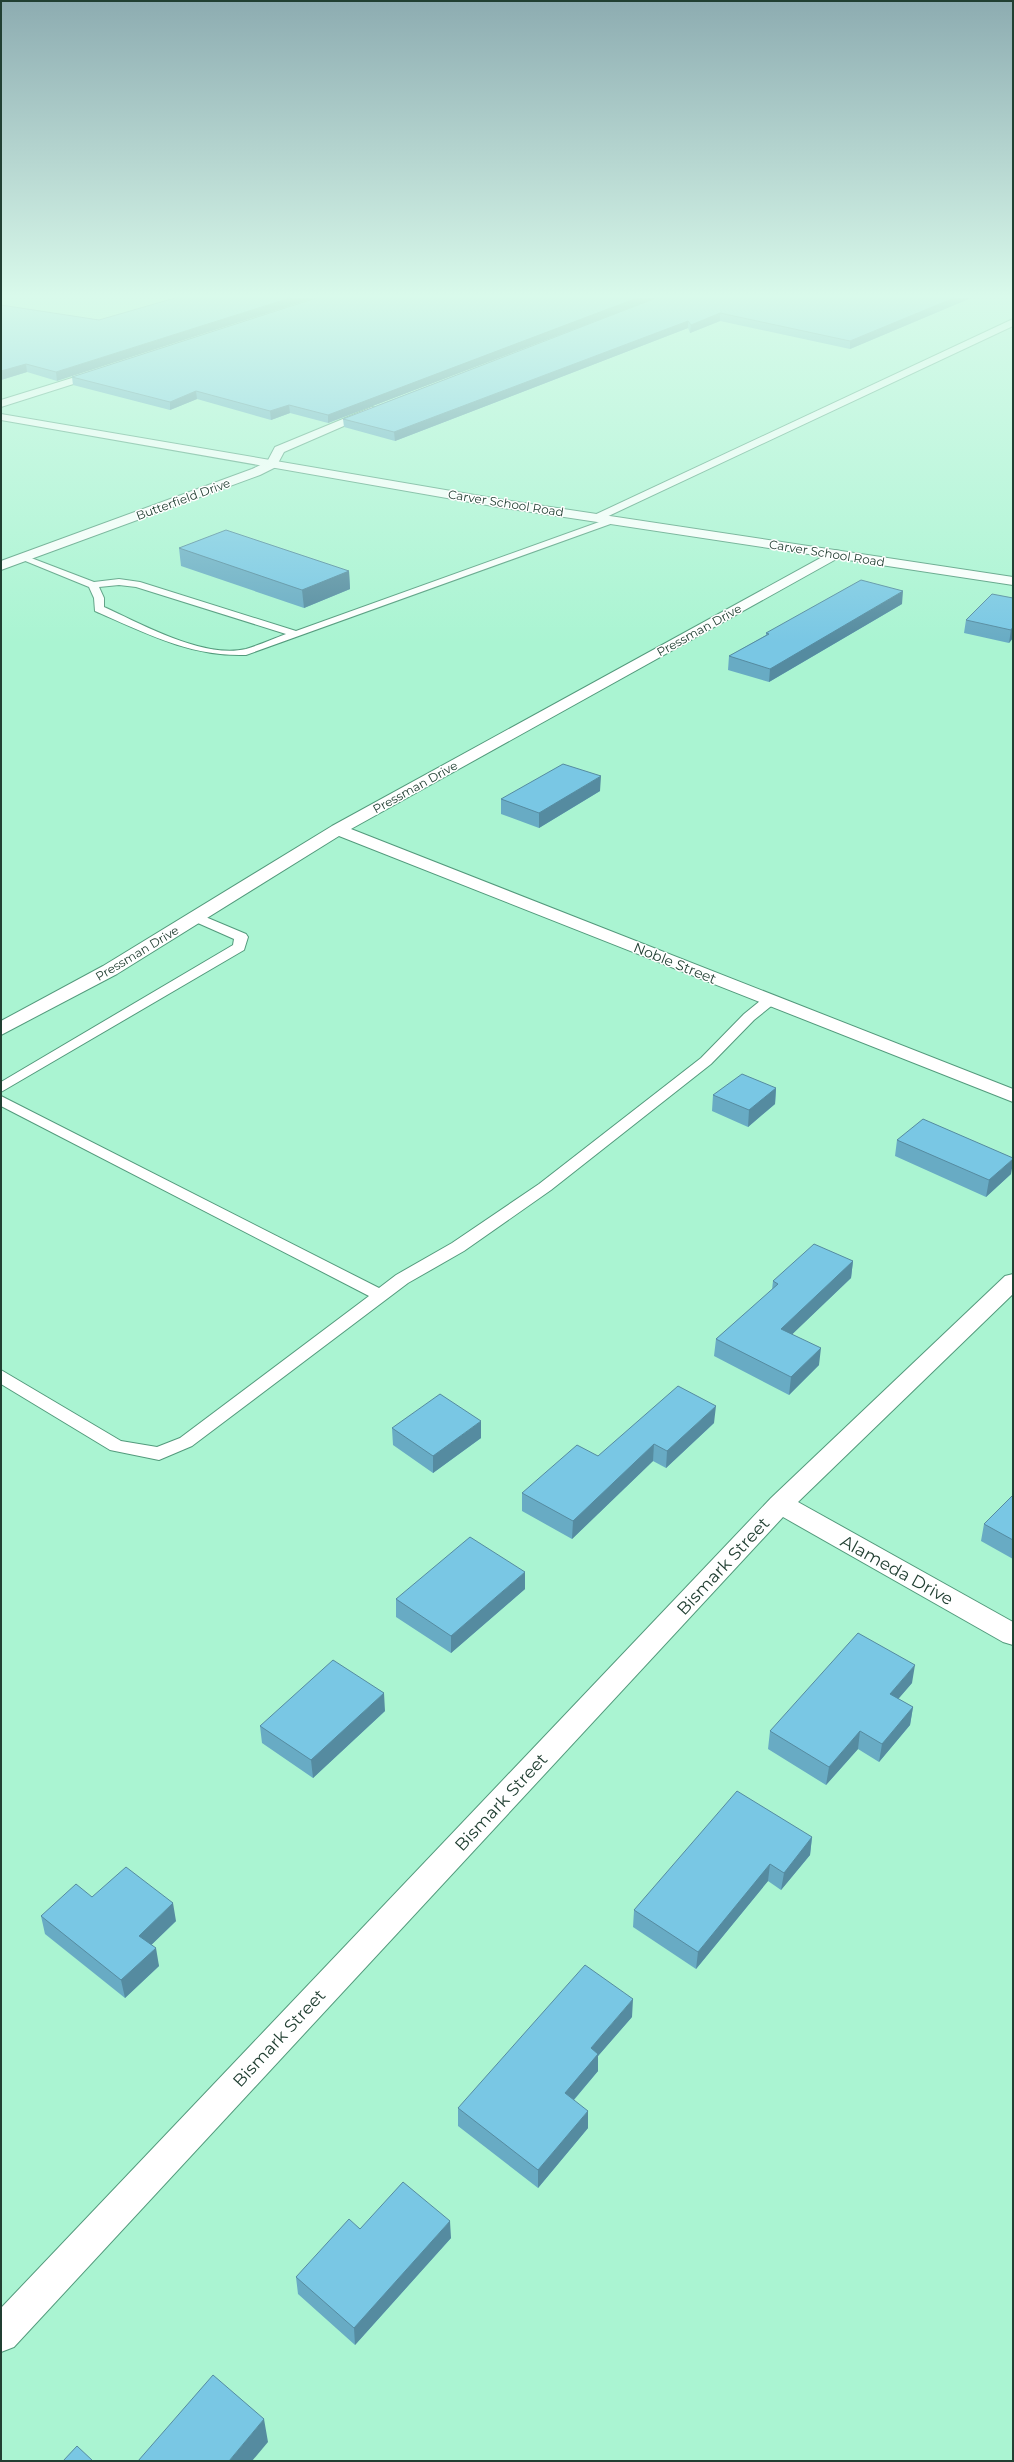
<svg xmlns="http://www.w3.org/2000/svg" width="1014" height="2462" viewBox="0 0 1014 2462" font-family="Montserrat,sans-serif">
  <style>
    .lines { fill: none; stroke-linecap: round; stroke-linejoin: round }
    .service-casing { stroke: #539a7c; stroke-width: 2 }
    .minor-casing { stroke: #539a7c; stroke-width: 2 }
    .primary-casing { stroke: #539a7c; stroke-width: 2 }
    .service { fill: #fff; fill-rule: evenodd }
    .minor { fill: #fff; fill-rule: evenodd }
    .primary { fill: #fff; fill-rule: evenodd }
    .wall { fill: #68abc4 }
    .shaded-wall { fill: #558ba0 }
    .building { fill: #79c7e4; stroke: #558ba0 }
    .labels { text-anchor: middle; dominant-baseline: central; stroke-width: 3; stroke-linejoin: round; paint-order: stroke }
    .far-street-label { font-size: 12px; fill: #213f32; stroke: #fff }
    .street-label { font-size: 14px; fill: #213f32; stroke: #fff }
    .near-street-label { font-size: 17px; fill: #213f32; stroke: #fff }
  </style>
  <rect width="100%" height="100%" fill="#aaf4d2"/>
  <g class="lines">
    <defs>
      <path id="service" d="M613 517 616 518V522L246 655C191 657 145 633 95 611L94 598 89 587 18 558 26 556 94 582 119 579 140 582 296 631ZM119 585 136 587 286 634C273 639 259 645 246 649 203 659 142 624 104 607V598L99 587Z
        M196 913 246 934 248 937 244 950 1 1092V1082L233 945 234 939 191 920 189 917 191 914Z
        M770 996 777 1000 775 1003 754 1020 711 1064 551 1190 464 1251 408 1283 192 1446 159 1460 110 1450 1 1384V1370L121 1441 157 1447 180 1438 369 1296 1 1106V1096L379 1288 396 1275 452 1243 539 1184 701 1058 744 1014 765 997Z"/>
      <path id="minor" d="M1013 319V326L600 520H592L590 517Z
        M101 369 106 372 105 374 1 407V400Z
        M372 407 376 408V412L284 452 276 467 260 475 1 570V561L252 469 267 462 275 447Z
        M835 550 840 551 842 554 840 557 351 829 1013 1089V1102L339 836 117 974 1 1035V1021L103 966 332 826Z
        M1013 1274V1294L798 1502 1013 1622V1645L1003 1642 783 1517 14 2347 1 2352V2308L771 1498 1005 1276Z"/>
      <path id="primary" d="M1 414 504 500 1013 577V585L504 508 1 420Z"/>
    </defs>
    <use href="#service" class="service-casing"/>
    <use href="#minor" class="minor-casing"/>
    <use href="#primary" class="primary-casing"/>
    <use href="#service" class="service"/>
    <use href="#minor" class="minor"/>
    <use href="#primary" class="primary"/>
  </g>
  <path class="wall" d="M316 298H971L850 349 720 321 690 333 688 328 395 441 344 427 343 419 653 299 328 423 290 413 271 420 197 399 170 410 73 385 72 377Z
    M1 305 99 320 57 381 27 372 1 380Z
    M179 548 349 571 350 589 304 608 181 566Z
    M1013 598V638L1009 643 964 633 966 620Z
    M902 604 769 682 728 670 729 656 766 635V633Z
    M600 791 539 828 501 814V799Z
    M776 1088 775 1104 748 1127 712 1111 713 1095Z
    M897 1140 1011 1174 986 1197 895 1156Z
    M853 1261 851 1278 792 1334 819 1365 789 1395 714 1356 716 1339 772 1290 773 1281Z
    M714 1423 666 1468 653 1461 572 1539 522 1511V1493L598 1456Z
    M392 1428 481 1438 433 1473 393 1445Z
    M1013 1495V1559L981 1541 984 1524Z
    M525 1589 451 1653 396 1617V1599Z
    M912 1683 898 1699 913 1707 910 1725 879 1762 858 1749 826 1785 768 1749 770 1731Z
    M385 1711 313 1778 262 1743 260 1726Z
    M812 1837 810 1855 781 1890 768 1881 696 1969 633 1927 634 1910Z
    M92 1897 176 1921 151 1945 159 1966 125 1998 45 1934 41 1916Z
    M632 2017 598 2056V2071L574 2100 588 2128 538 2188 458 2126V2108Z
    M360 2229 451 2238 355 2345 298 2294 296 2277Z"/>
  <path class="shaded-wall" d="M290 298H314L57 381 56 372Z
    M637 298H656L328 423V415Z
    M954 298H971L850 349V341Z
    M720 313V321L690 333 691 325Z
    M688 321V328L395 441 394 432Z
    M26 364 27 372 1 380V371Z
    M196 391 197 399 170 410V402Z
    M289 405 290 413 271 420 270 411Z
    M349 571 350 589 304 608 302 590Z
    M903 591 902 604 769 682 770 669Z
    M1013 627V638L1009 643 1011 630Z
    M601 776 600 791 539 828V813Z
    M776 1088 775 1104 748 1127 749 1110Z
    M1013 1159V1163L1011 1174 986 1197 989 1180Z
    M853 1261 851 1278 780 1346 781 1329Z
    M821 1348 819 1365 789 1395 791 1377Z
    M716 1406 714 1423 666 1468 667 1451Z
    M481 1421V1438L433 1473V1456Z
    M654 1444 653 1461 572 1539 573 1521Z
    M525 1572V1589L451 1653V1636Z
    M915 1665 912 1683 887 1712 890 1694Z
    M384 1693 385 1711 313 1778 311 1760Z
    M913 1707 910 1725 879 1762 882 1744Z
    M860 1731 858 1749 826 1785 829 1767Z
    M812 1837 810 1855 781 1890 784 1873Z
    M770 1864 768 1881 696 1969 698 1952Z
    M173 1903 176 1921 143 1953 139 1936Z
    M156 1948 159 1966 125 1998 121 1980Z
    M633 1999 632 2017 598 2056V2071L565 2110V2093L591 2048Z
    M588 2111V2128L538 2188V2170Z
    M450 2221 451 2238 355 2345 354 2328Z
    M264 2419 268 2442 252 2461H229Z"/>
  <path class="building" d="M175 298H290L56 372 26 364 1 371V305L99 320Z
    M316 298H637L328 415 289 405 270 411 196 391 170 402 72 377Z
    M656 298H954L850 341 720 313 691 325 688 321 394 432 343 419Z
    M226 530 349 571 302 590 179 548Z
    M861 580 903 591 770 669 729 656 769 634 766 633Z
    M992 594 1013 598V627L1011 630 966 620Z
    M563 764 601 776 539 813 501 799Z
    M742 1074 776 1088 749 1110 713 1095Z
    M923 1119 1013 1158V1159L989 1180 897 1140Z
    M814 1244 853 1261 781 1329 821 1348 791 1377 716 1339 778 1284 773 1281Z
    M678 1386 716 1406 667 1451 654 1444 573 1521 522 1493 577 1445 598 1456Z
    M440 1394 481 1421 433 1456 392 1428Z
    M1013 1495V1540L984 1524Z
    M470 1537 525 1572 451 1636 396 1599Z
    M858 1633 915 1665 890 1694 913 1707 882 1744 860 1731 829 1767 770 1731Z
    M333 1660 384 1693 311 1760 260 1726Z
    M737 1791 812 1837 784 1873 770 1864 698 1952 634 1910Z
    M126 1867 173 1903 139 1936 156 1948 121 1980 41 1916 76 1884 92 1897Z
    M585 1965 633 1999 591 2048 598 2054 565 2093 588 2111 538 2170 458 2108Z
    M403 2182 450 2221 354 2328 296 2277 349 2219 360 2229Z
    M213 2375 264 2419 229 2461H138Z
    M77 2446 93 2461H63Z"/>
  <linearGradient id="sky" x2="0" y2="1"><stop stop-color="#8dacb1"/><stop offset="0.46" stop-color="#d9faeb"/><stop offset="1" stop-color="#d9faeb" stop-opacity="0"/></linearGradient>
  <rect width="1014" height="643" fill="url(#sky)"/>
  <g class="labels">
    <g class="far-street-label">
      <text transform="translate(183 499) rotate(-20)">Butterfield Drive</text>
      <text transform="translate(506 503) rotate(9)">Carver School Road</text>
      <text transform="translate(827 553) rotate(9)">Carver School Road</text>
      <text transform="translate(699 630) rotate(-29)">Pressman Drive</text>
      <text transform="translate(415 787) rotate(-29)">Pressman Drive</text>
      <text transform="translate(137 953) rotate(-31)">Pressman Drive</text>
    </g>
    <g class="street-label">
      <text transform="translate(675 963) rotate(22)">Noble Street</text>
    </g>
    <g class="near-street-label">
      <text transform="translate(723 1566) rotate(-47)">Bismark Street</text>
      <text transform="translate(897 1570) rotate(29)">Alameda Drive</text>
      <text transform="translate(501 1802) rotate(-47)">Bismark Street</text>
      <text transform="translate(279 2038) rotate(-47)">Bismark Street</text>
    </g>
  </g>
  <rect width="1014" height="2462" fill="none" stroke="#213f32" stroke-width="4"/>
</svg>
